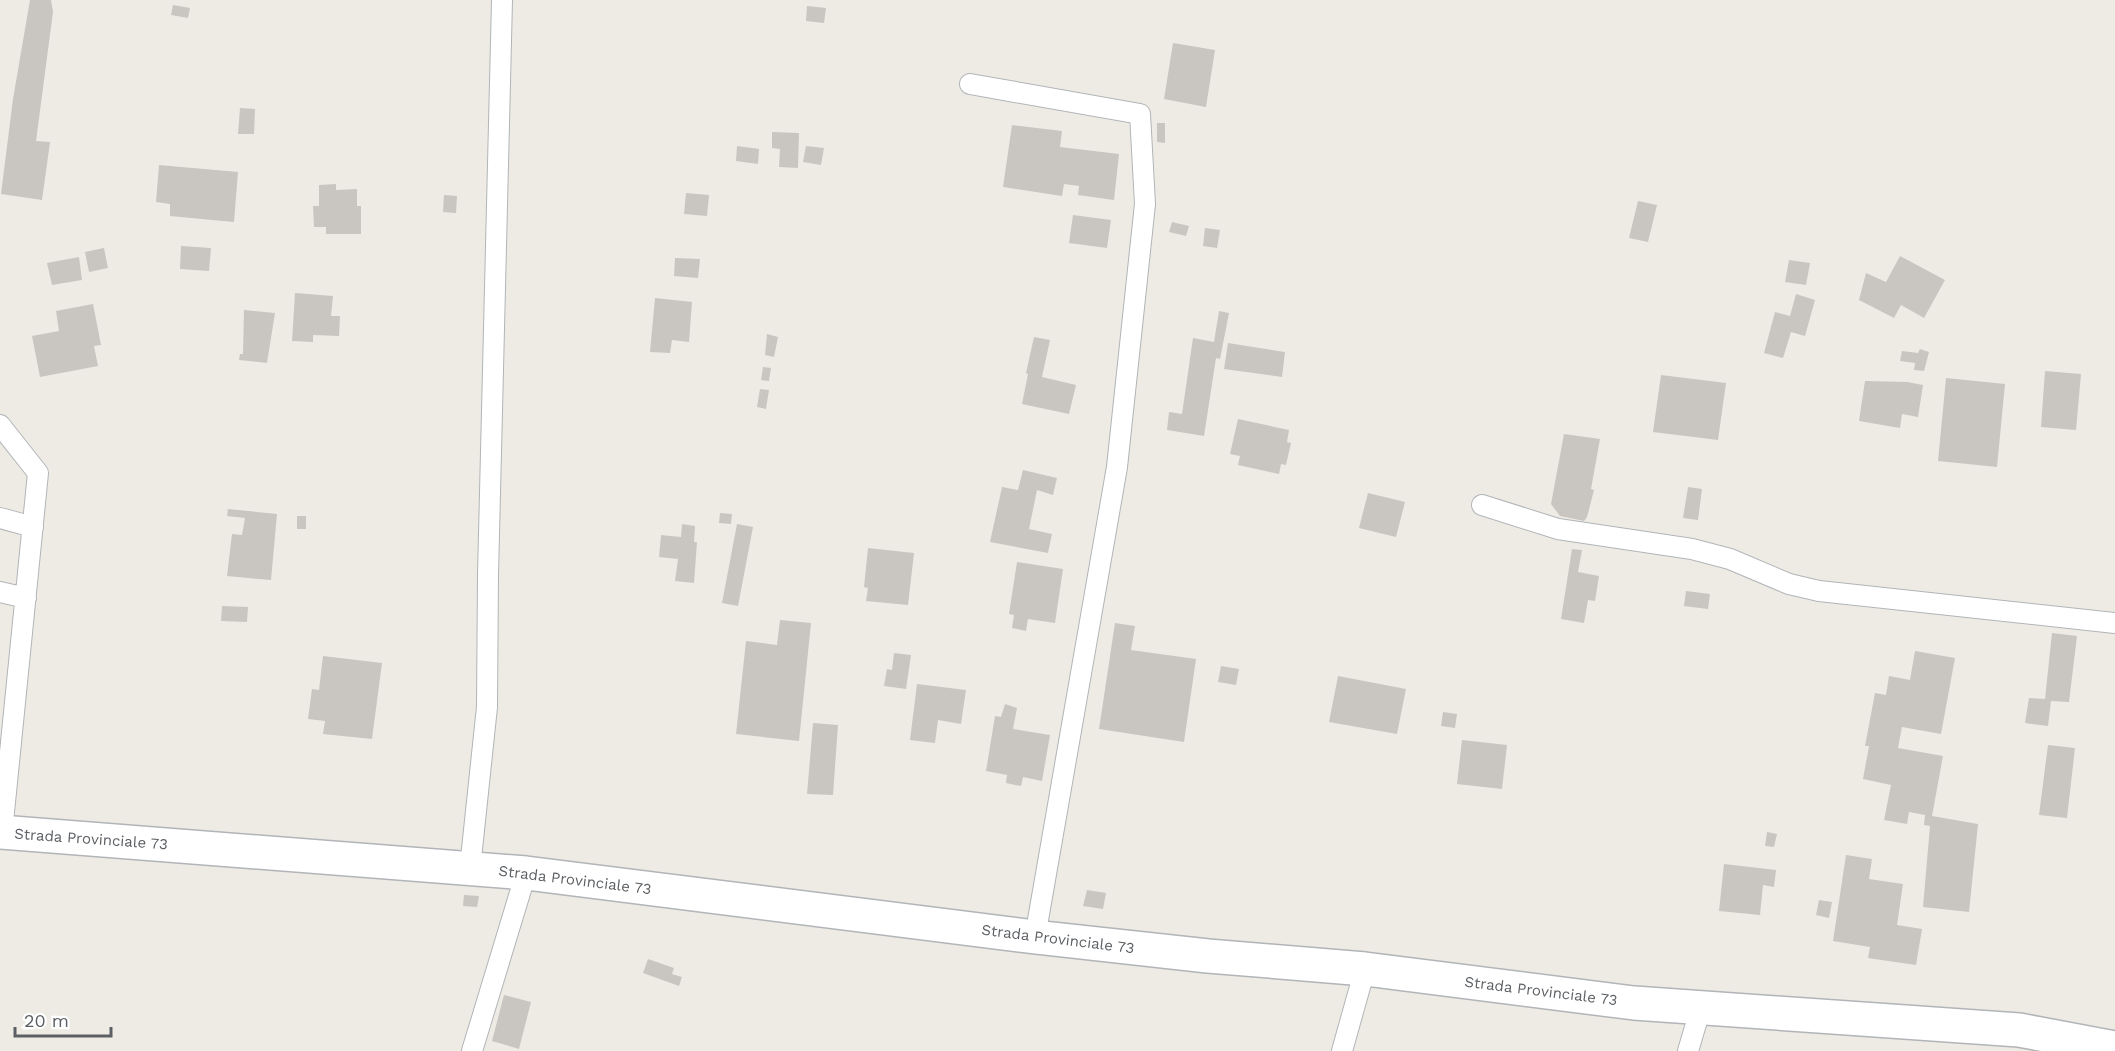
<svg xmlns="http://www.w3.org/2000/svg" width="2115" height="1051" viewBox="0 0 2115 1051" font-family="'Work Sans',sans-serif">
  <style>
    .building { fill: #c9c5c1 }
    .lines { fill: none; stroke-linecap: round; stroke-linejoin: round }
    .lane-casing { stroke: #b1b5b8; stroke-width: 22 }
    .secondary-casing { stroke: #b1b4b8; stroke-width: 36 }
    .lane { stroke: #fff; stroke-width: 20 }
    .secondary { stroke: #fff; stroke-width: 33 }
    .labels { text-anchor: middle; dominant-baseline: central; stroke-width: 4.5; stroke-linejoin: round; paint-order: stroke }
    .street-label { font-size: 15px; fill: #5c6064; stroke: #fff }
  </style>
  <rect width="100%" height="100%" fill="#eeebe4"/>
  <path class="building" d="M30 0H51L53 12 36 141 50 142 42 200 1 194 13 99Z
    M173 5 190 8 188 18 171 15Z
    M807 6 826 8 824 23 806 21Z
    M1173 43 1215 50 1206 107 1164 99Z
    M240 108 255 109 254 134H238Z
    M1157 123H1165V143L1157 142Z
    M1012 125 1062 131 1060 147 1119 154 1114 200 1078 195 1079 186 1064 184 1062 196 1003 187Z
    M772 132 799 133 798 168 779 167 780 149 772 148Z
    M737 146 759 149 758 164 736 161Z
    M806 146 824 148 821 165 803 162Z
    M159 165 238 172 234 222 170 216V204L156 202Z
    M336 184V190L357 189V206H361V234H326V227H314L313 206H319V185Z
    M686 193 709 195 707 216 684 214Z
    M444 195 457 196 456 213 443 212Z
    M1638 201 1657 205 1648 242 1629 238Z
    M1073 215 1111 220 1107 248 1069 243Z
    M1172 222 1189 226 1186 236 1169 232Z
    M1205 228 1220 230 1217 248 1203 246Z
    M181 246 211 248 209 271 180 269Z
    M104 248 108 268 89 272 85 252Z
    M1900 256 1945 280 1924 318 1901 305 1894 318 1859 300 1866 273 1886 282Z
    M79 257 82 280 52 285 47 263Z
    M675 258 700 259 698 278 674 276Z
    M1789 260 1810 263 1806 285 1785 282Z
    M295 293 333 296 331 316H340L339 336 313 335V342L292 341Z
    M1796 294 1815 300 1805 336 1791 332 1783 358 1764 353 1775 312 1790 316Z
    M655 298 692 302 689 342 672 340 670 353 650 352Z
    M93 304 101 345 94 346 98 366 40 377 32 336 59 331 56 311Z
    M244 310 275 313 267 363 239 360 240 354H243Z
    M1219 311 1229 313 1220 359 1216 358 1204 436 1167 430 1169 412 1182 414 1193 338 1214 342Z
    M767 334 778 337 774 357 765 355Z
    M1034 337 1050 340 1042 377 1076 385 1069 414 1022 404 1028 374 1026 373Z
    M1228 343 1285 352 1282 377 1224 369Z
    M1920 349 1929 352 1924 371 1914 370 1915 363 1900 361 1902 351 1918 353Z
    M763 367 771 368 769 381 761 380Z
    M2045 371 2081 374 2076 430 2041 427Z
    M1661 375 1726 383 1718 440 1653 432Z
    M1946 378 2005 384 1997 467 1938 461Z
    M1865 381 1907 382 1923 385 1918 417 1902 414 1900 428 1859 421Z
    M760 389 769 390 766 409 757 407Z
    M1238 419 1289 430 1287 442 1291 443 1286 465 1281 464 1279 474 1238 465 1240 456 1230 454Z
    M1564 434 1600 439 1591 489 1594 490 1587 517 1584 521 1560 516 1551 504Z
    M1023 470 1057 478 1053 495 1037 490 1029 529 1052 534 1048 553 990 542 1002 487 1018 490Z
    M1688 487 1702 489 1698 520 1683 518Z
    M1368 493 1405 502 1396 537 1359 528Z
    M228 509 277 514 271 580 227 576 232 534 242 535 245 518 227 516Z
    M720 513 732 514 731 524 719 523Z
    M297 516H306V529H297Z
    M682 524 695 526 694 542H697L694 583 675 581 678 559 659 557 661 535 681 537Z
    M737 524 753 527 738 606 722 603Z
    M868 548 914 553 908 605 866 601 868 588 864 587Z
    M1572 549 1582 550 1578 572 1599 576 1595 601 1588 600 1584 623 1561 619Z
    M1017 562 1063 569 1055 623 1028 619 1026 631 1012 628 1014 615 1009 614Z
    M1686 591 1710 594 1708 609 1684 606Z
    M222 606 248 607 247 622 221 621Z
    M780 620 811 623 799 741 736 734 746 641 777 645Z
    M1115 623 1135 626 1131 650 1196 659 1184 742 1099 729Z
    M2052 633 2077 636 2069 702 2051 701 2048 726 2025 723 2029 698 2045 699Z
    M1915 651 1955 658 1941 734 1902 727 1898 748 1943 756 1932 816 1978 824 1969 912 1923 907 1930 826 1924 825 1925 815 1909 812 1907 824 1884 820 1891 785 1863 779 1869 746H1865L1875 693 1886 695 1889 676 1910 680Z
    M894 653 911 655 906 689 884 686 887 669 892 670Z
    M323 656 382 663 372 739 323 734 325 721 308 719 312 689 319 690Z
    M1221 666 1239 669 1236 685 1218 682Z
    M1338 676 1406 689 1397 734 1329 722Z
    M917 684 966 690 961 724 938 720 935 743 910 740Z
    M1005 704 1017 708 1013 729 1050 735 1042 781 1023 777 1021 786 1006 783 1007 775 986 771 995 716 1001 717Z
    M1443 712 1457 714 1455 728 1441 726Z
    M813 723 838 725 833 795 807 794Z
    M1462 740 1507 745 1502 789 1457 784Z
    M2048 745 2075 748 2067 818 2039 815Z
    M1767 832 1777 834 1774 847 1765 846Z
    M1846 855 1872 859 1869 879 1903 884 1897 925 1922 929 1916 965 1868 958 1870 947 1833 941Z
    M1724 864 1776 870 1774 887 1763 885 1760 915 1719 911Z
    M1087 890 1106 893 1103 909 1083 906Z
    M464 895 479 896 477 907 463 906Z
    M1819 900 1832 902 1829 918 1816 915Z
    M648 959 674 968 672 974 682 977 679 986 643 973Z
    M504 995 531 1002 519 1049 492 1041Z"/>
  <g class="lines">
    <defs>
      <path id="lane" d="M970 84 1140 114 1145 204 1117 467 1035 937
        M0 425 38 473 2 832
        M1482 505 1558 529 1692 549 1730 559 1789 584 1819 591 2115 623
        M0 518 33 527
        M0 592 26 598
        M470 868 487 707 488 575 502 0
        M472 1051 526 873
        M1342 1051 1365 969
        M1688 1051 1701 1007"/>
      <path id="secondary" d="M0 832 526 873 1035 937 1208 956 1365 969 1634 1003 2019 1030 2115 1048"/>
    </defs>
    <use href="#lane" class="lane-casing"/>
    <use href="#secondary" class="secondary-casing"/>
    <use href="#lane" class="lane"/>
    <use href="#secondary" class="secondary"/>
  </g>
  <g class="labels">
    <g class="street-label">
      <text transform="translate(91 839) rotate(4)">Strada Provinciale 73</text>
      <text transform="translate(575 880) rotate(7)">Strada Provinciale 73</text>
      <text transform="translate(1058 939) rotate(7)">Strada Provinciale 73</text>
      <text transform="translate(1541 991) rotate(7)">Strada Provinciale 73</text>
    </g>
  </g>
  <path d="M15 1027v9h96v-9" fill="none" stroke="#5c6064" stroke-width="3"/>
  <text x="24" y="1027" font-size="18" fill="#5c6064" stroke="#ffffff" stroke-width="4.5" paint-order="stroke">20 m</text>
</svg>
